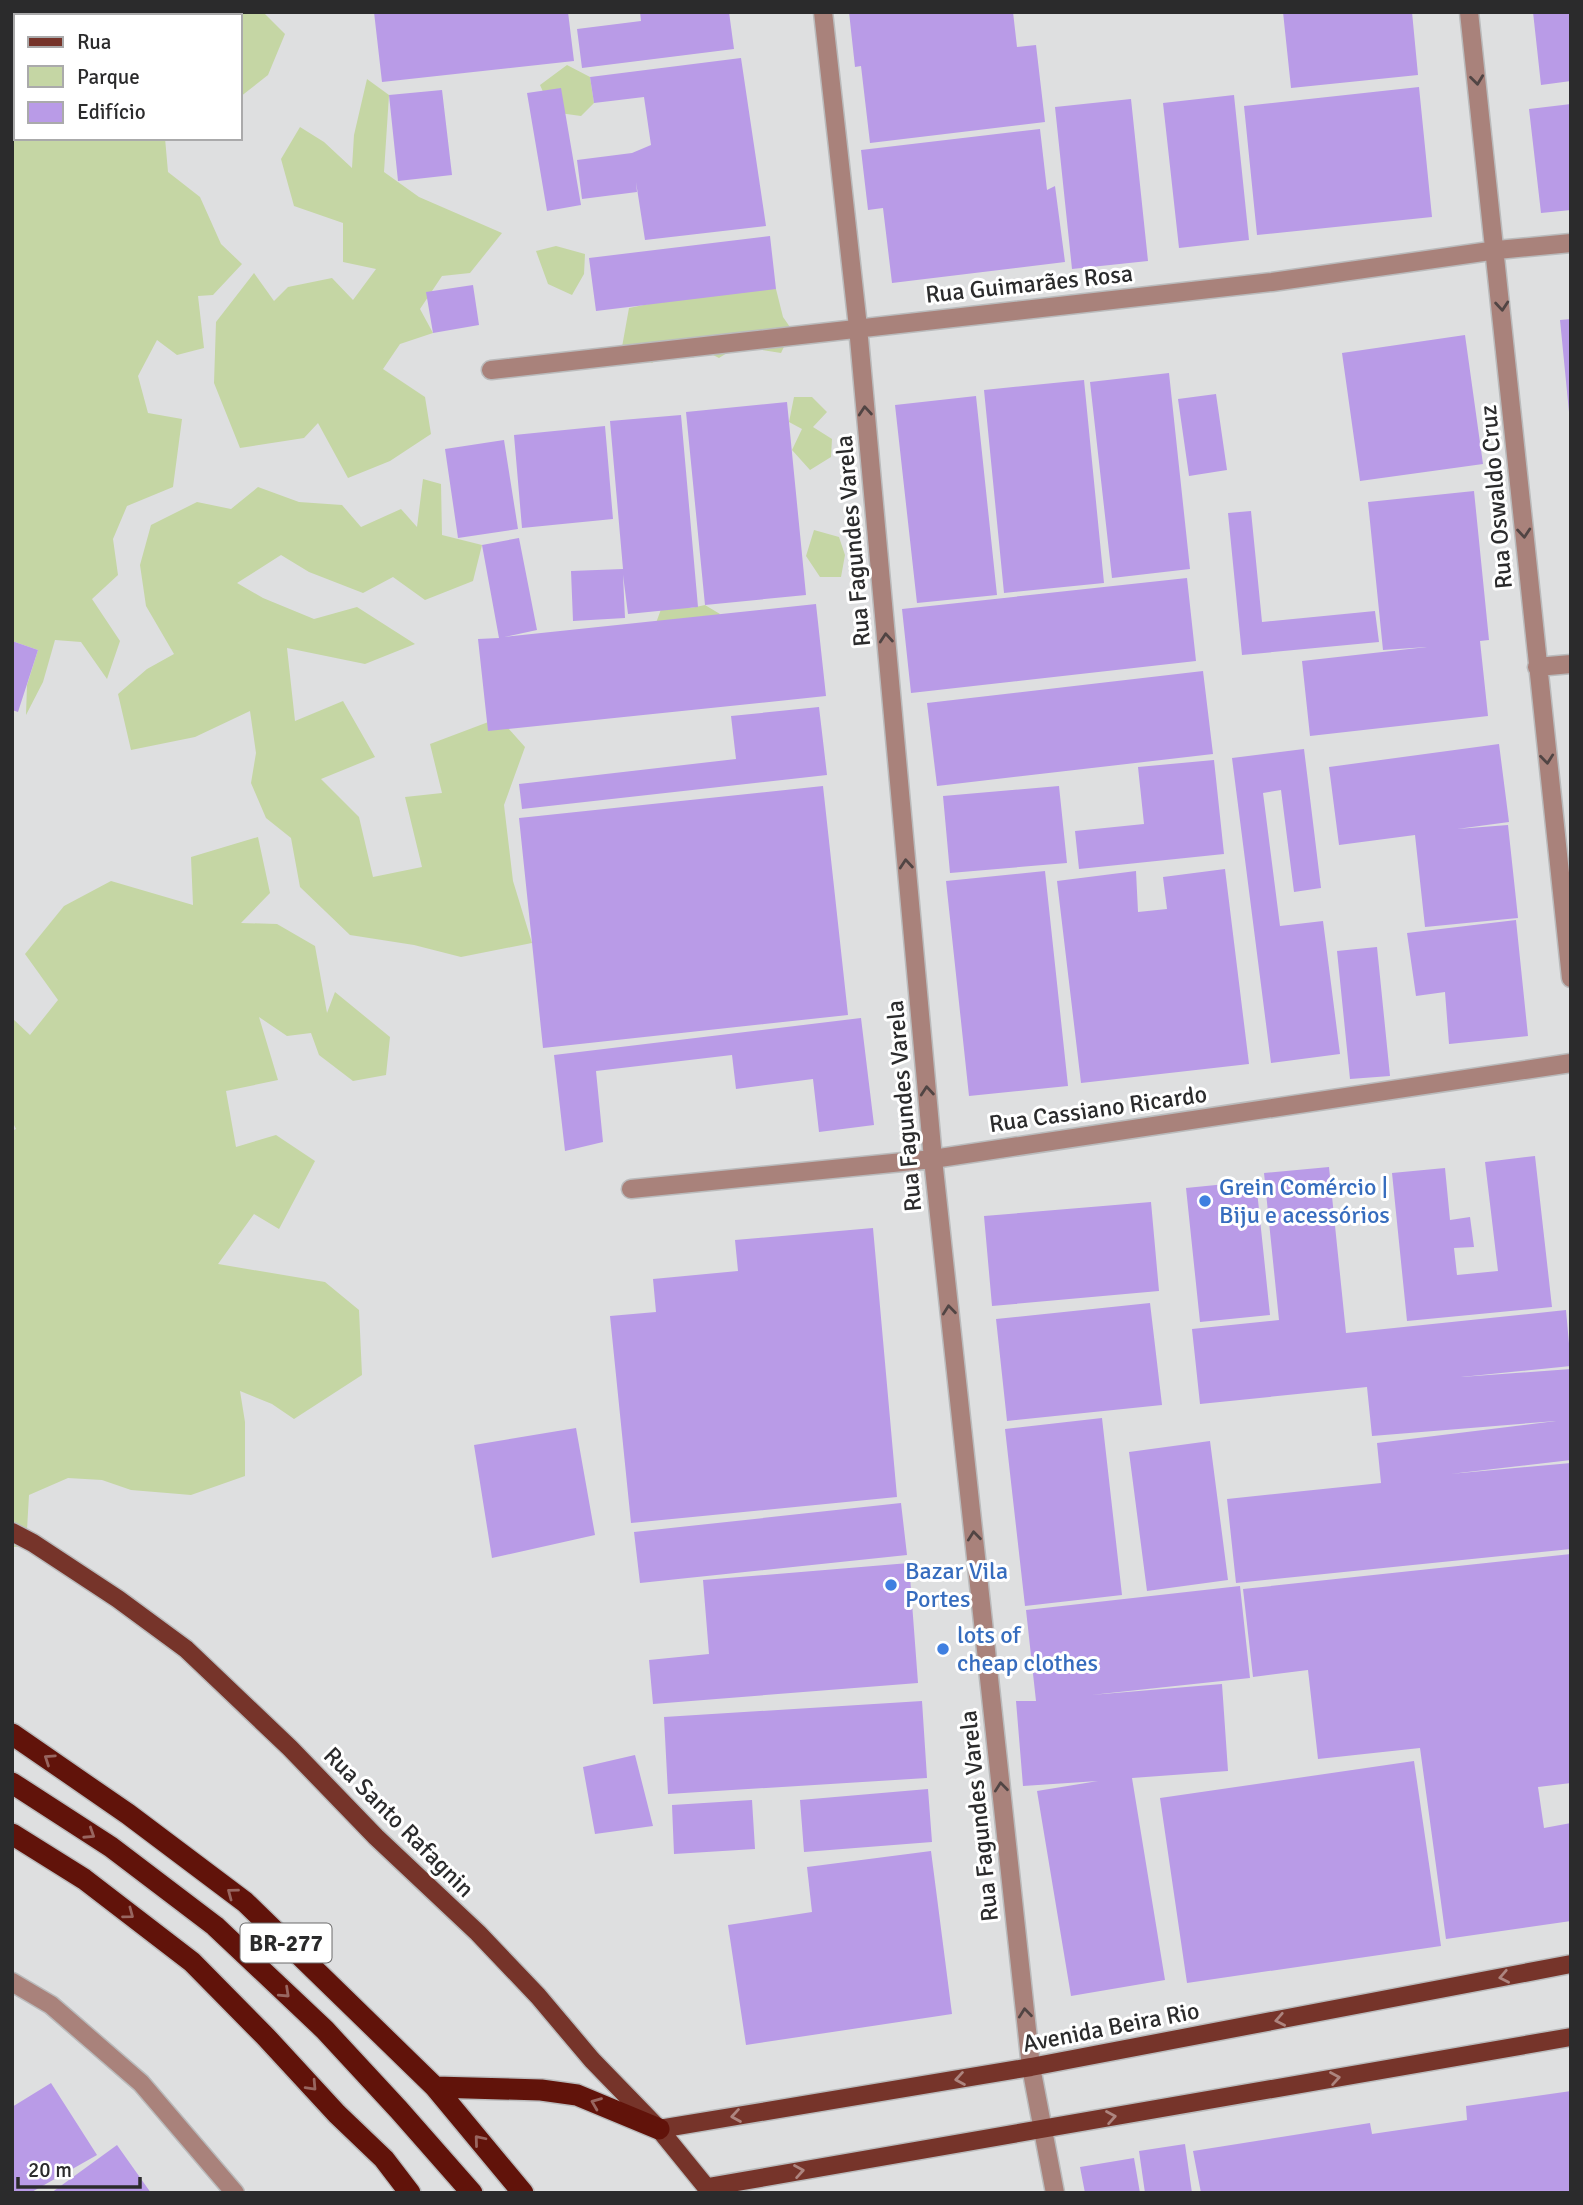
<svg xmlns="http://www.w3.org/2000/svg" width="1583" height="2205" viewBox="0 0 1583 2205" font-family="Signika,sans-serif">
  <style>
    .green { fill: #c5d6a4 }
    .building { fill: #b99be7 }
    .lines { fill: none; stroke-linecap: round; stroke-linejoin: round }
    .minor-casing { stroke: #babbbc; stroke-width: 21 }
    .major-casing { stroke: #babbbc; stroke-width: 21 }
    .highway-casing { stroke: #babbbc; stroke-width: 24 }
    .minor { stroke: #a9827b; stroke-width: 18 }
    .major { stroke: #76342a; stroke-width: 18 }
    .highway { stroke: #61130a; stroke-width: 21 }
    .oneway { stroke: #514544 }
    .oneway2 { stroke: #986660 }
    .oneway3 { stroke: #ad857f }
    .shop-dot { fill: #3f7fe0; stroke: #fff; stroke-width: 2.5 }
    .labels { text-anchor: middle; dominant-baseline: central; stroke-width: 6; stroke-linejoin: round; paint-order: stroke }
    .shield { fill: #fff; stroke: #6b6b6b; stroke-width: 2 }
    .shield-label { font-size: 23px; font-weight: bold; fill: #2b2b2c }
    .street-label { font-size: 24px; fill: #2b2b2c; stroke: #fff }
    .shop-label { font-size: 24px; fill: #366cbe; stroke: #fff; text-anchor: start }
  </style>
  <rect width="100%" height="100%" fill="#dedfe0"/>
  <path class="green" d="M12 12H263L285 34 268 75 240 97V16H16V138H165L168 172 200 197 221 244 242 264 213 295 198 296 204 348 177 355 157 340 138 376 148 413 182 419 173 487 127 506 113 539 118 575 92 599 120 641 107 679 81 642 55 640 43 682 26 715 27 685 38 650 12 641Z
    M567 65 590 77 594 103 581 116 552 112 540 85Z
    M367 79 389 95 384 172 419 197 502 233 470 273 442 276 420 309 433 333 400 344 383 369 425 397 431 434 390 461 348 478 318 423 304 438 240 448 214 383 216 322 254 273 274 301 288 287 332 278 353 300 376 269 343 262V223L294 206 281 159 300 127 324 142 352 168 354 135Z
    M556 246 585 254 584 274 572 295 548 284 536 251Z
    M733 287 776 289 783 317 792 330 781 353 738 346 719 358 703 350 693 358 673 345 652 363 622 347 629 308Z
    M794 397H812L827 412 813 427 832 439 831 457 810 470 792 450 802 429 789 422Z
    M423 479 441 484 442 535 482 545 473 581 425 600 393 577 363 593 309 572 281 555 237 583 263 598 314 619 357 607 415 644 365 664 287 648 295 721 343 701 375 757 321 779 359 817 373 877 422 867 405 797 442 793 430 744 499 718 525 747 504 805 513 881 532 943 461 957 414 945 350 935 300 887 291 838 266 818 251 783 256 753 250 711 195 737 131 750 118 694 147 669 174 654 146 606 140 565 151 525 197 502 231 509 258 487 299 502 342 505 361 527 401 509 417 527Z
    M814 530 839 537 845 555 841 577H820L806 556Z
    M664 601 691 608 705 605 720 614 713 631 652 634Z
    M258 837 270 893 241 923 277 924 315 946 327 1013 335 992 390 1037 386 1075 353 1081 319 1055 311 1033 287 1036 259 1017 278 1080 226 1091 236 1147 276 1135 315 1161 279 1229 254 1214 218 1264 325 1282 359 1310 362 1375 294 1419 272 1404 240 1391 245 1422V1476L191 1495 131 1490 102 1480 68 1478 29 1495 26 1547H12V1131L16 1129 12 1121V1018L30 1035 58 1000 25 954 64 906 111 881 193 905 191 857Z"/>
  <path class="building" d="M374 12H568L574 61 382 82Z
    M640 12H729L734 49 582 68 577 29 641 21Z
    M849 12H1013L1017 47 1036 45 1045 122 870 143 861 66 855 67Z
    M1283 12H1412L1418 75 1291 88Z
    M1533 12H1571V81L1541 85Z
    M741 58 766 226 645 240 636 182 637 192 582 199 577 160 632 153 651 145 644 97 594 103 590 77Z
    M1419 87 1432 217 1257 235 1244 106Z
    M561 88 581 205 547 211 527 93Z
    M442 90 452 175 398 181 389 95Z
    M1234 95 1249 240 1179 248 1163 103Z
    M1131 99 1148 261 1072 269 1055 107Z
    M1571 104V210L1541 213 1529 109Z
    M1040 129 1047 190 1055 186 1065 262 892 283 883 208 868 210 861 150Z
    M770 236 776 289 596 311 589 258Z
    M473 285 479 325 433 333 426 292Z
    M1571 319V412H1569L1560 320Z
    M1465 335 1483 464 1360 481 1342 353Z
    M1169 373 1190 569 1112 578 1090 382Z
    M1084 380 1104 583 1004 593 984 390Z
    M1216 394 1227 470 1189 476 1178 399Z
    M976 396 997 595 917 603 895 405Z
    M787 402 806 595 705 605 686 412Z
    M681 415 698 607 628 614 623 575 625 618 573 621 571 571 623 569 610 421Z
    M605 426 613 519 522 528 514 435Z
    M504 440 518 529 458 538 445 449Z
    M1474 491 1489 640 1480 641 1488 716 1310 736 1302 661 1427 647 1383 650 1368 502Z
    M1251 511 1262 622 1375 611 1379 642 1242 655 1228 513Z
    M519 538 537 630 504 637 816 604 826 696 488 731 478 639 499 638 482 545Z
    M1187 578 1196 661 911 693 902 609Z
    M12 641 38 650 18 712 12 710Z
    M1203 671 1213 754 937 786 927 703Z
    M819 707 827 775 522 809 519 784 736 759 731 716Z
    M1499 744 1509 822 1457 829 1508 825 1518 918 1425 927 1415 835 1339 845 1329 767Z
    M1304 749 1321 888 1294 892 1281 790 1263 793 1280 926 1323 921 1340 1054 1271 1063 1232 758Z
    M1214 760 1224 854 1079 869 1075 831 1144 824 1138 767Z
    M823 786 848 1015 543 1048 519 818Z
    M1059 786 1067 863 950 873 943 796Z
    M1225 869 1249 1064 1081 1083 1057 881 1136 871 1138 912 1167 909 1163 877Z
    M1045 871 1068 1086 969 1096 946 881Z
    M1516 920 1528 1036 1449 1044 1445 992 1416 996 1407 933Z
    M1377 947 1390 1076 1350 1079 1337 951Z
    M861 1018 874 1125 819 1132 813 1079 736 1089 732 1055 596 1071 603 1142 565 1151 554 1055Z
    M1535 1156 1552 1307 1407 1321 1392 1173 1445 1168 1450 1220 1470 1217 1474 1247 1454 1248 1457 1275 1498 1271 1485 1162Z
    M1329 1167 1346 1333 1566 1310 1571 1366 1461 1377 1571 1369V1460L1450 1474 1571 1463V1549L1236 1583 1227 1499 1381 1483 1377 1443 1556 1421 1372 1436 1367 1387 1200 1404 1192 1329 1279 1320 1264 1173Z
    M1256 1181 1270 1315 1200 1322 1186 1188Z
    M1151 1202 1159 1291 992 1306 984 1216Z
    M873 1228 897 1497 631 1523 610 1316 656 1312 653 1279 738 1271 735 1240Z
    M1150 1303 1162 1405 1007 1421 996 1319Z
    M1102 1418 1122 1595 1025 1606 1005 1429Z
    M576 1428 595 1535 492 1558 474 1445Z
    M1210 1441 1228 1580 1147 1591 1129 1452Z
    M901 1503 907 1555 640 1583 634 1532Z
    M1571 1554V1783L1538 1787 1544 1828 1571 1823V1921L1446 1939 1420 1748 1318 1759 1308 1670 1253 1677 1243 1589Z
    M909 1563 918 1683 653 1704 649 1660 709 1654 703 1580Z
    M1240 1586 1250 1678 1091 1695 1222 1684 1228 1771 1132 1778 1165 1980 1071 1996 1037 1791 1098 1781 1023 1786 1016 1701H1036L1026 1610Z
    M922 1701 927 1778 668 1794 664 1717Z
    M635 1755 653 1826 595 1834 583 1767Z
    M1414 1761 1441 1946 1187 1983 1160 1798Z
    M928 1789 932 1842 804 1852 800 1800Z
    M752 1800 755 1849 674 1854 672 1805Z
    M931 1851 952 2014 746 2045 728 1925 812 1912 807 1867Z
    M51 2083 97 2155 30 2193H12V2107Z
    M1571 2091V2193H1201L1193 2151 1370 2123 1372 2134 1467 2120 1466 2106Z
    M1185 2144 1192 2193H1145L1139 2151Z
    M117 2145 151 2193H51Z
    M1134 2158 1140 2193H1085L1080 2167Z"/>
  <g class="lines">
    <defs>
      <path id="minor" d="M823 12 858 327 933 1159 1031 2067 1055 2193
        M1469 12C1506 334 1535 656 1571 978
        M491 370 1272 282 1497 250 1571 243
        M1537 667 1571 664
        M631 1189 933 1159 1571 1063
        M12 1982 51 2005 141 2083 235 2193"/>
      <path id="major" d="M12 1532 33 1543 118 1599 186 1649 290 1748 376 1837 478 1933 538 1996 592 2060 659 2129 711 2193
        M659 2129 1031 2067 1571 1964
        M708 2187 1571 2037"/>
      <path id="highway" d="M12 1734 128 1814 245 1902 435 2087 523 2193
        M12 1783 111 1847 215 1926 325 2030 399 2110 472 2193
        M12 1834 84 1879 192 1962 265 2036 337 2114 384 2159 410 2193
        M435 2087 541 2090 577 2095 659 2129"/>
    </defs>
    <use href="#minor" class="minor-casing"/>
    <use href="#major" class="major-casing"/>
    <use href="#highway" class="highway-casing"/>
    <use href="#minor" class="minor"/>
    <use href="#major" class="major"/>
    <use href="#highway" class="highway"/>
  </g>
  <defs><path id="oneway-chevron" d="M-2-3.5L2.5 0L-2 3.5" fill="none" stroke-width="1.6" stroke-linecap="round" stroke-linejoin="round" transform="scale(1.75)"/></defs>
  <g class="oneway">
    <use href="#oneway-chevron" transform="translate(1477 80) rotate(83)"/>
    <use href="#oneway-chevron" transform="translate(1502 306) rotate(85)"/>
    <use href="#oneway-chevron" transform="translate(865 411) rotate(-95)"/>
    <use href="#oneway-chevron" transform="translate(1524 533) rotate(85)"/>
    <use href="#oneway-chevron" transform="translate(886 638) rotate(-95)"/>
    <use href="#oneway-chevron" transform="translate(1547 759) rotate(84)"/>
    <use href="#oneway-chevron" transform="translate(906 864) rotate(-95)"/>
    <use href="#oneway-chevron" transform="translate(927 1091) rotate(-95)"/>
    <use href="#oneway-chevron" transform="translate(949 1310) rotate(-96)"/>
    <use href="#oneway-chevron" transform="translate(974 1536) rotate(-96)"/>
    <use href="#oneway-chevron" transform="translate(1001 1787) rotate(-96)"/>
    <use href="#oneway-chevron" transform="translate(1025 2013) rotate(-96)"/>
  </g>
  <g class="oneway2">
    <use href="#oneway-chevron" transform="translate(49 1759) rotate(-146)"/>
    <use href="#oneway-chevron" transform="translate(90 1834) rotate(33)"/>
    <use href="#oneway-chevron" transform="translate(232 1893) rotate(-143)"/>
    <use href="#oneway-chevron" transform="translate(129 1914) rotate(37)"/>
    <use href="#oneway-chevron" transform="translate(285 1993) rotate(43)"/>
    <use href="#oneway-chevron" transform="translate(312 2086) rotate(47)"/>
    <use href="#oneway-chevron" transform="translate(596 2103) rotate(-158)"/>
    <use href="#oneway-chevron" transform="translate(479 2140) rotate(-130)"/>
  </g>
  <g class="oneway3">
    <use href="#oneway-chevron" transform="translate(1504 1977) rotate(169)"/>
    <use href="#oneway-chevron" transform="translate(1280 2020) rotate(169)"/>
    <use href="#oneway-chevron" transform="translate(1335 2078) rotate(-10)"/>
    <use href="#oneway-chevron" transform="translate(960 2079) rotate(171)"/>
    <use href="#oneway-chevron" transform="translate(736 2116) rotate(171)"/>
    <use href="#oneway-chevron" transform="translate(1111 2117) rotate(-10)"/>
    <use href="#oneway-chevron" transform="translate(799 2171) rotate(-10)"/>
  </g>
  <g class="shop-dot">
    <circle cx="1205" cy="1201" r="7"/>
    <circle cx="891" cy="1585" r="7"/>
    <circle cx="943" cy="1649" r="7"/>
  </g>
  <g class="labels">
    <rect class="shield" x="240.5" y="1923.5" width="91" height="39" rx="5"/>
    <g class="shield-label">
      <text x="286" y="1943">BR-277</text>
    </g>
    <g class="street-label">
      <text transform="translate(1029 284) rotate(-6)">Rua Guimarães Rosa</text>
      <text transform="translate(1496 497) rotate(-95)">Rua Oswaldo Cruz</text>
      <text transform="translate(853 541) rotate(-95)">Rua Fagundes Varela</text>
      <text transform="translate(904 1106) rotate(-95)">Rua Fagundes Varela</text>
      <text transform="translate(1098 1109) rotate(-8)">Rua Cassiano Ricardo</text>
      <text transform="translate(979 1816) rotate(-96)">Rua Fagundes Varela</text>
      <text transform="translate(399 1822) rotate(45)">Rua Santo Rafagnin</text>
      <text transform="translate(1111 2027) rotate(-11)">Avenida Beira Rio</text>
    </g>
    <g class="shop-label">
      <text x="1219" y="1187">Grein Comércio |<tspan x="1219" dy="28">Biju e acessórios</tspan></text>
      <text x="905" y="1571">Bazar Vila<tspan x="905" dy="28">Portes</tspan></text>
      <text x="957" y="1635">lots of<tspan x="957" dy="28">cheap clothes</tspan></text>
    </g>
  </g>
  <rect width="1583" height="2205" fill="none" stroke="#2b2b2c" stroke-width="28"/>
  <rect x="14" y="14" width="228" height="126" fill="#ffffff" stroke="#aaaaab" stroke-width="2"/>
  <rect x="28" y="37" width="35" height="10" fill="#76342a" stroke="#aaaaab" stroke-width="2"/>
  <text x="77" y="49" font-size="21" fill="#2b2b2c">Rua</text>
  <rect x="28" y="66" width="35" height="21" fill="#c5d6a4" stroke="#aaaaab" stroke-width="2"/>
  <text x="77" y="84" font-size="21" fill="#2b2b2c">Parque</text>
  <rect x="28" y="102" width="35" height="21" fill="#b99be7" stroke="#aaaaab" stroke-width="2"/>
  <text x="77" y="119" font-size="21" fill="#2b2b2c">Edifício</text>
  <path d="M18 2177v10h122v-10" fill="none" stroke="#2b2b2c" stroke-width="3.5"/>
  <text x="28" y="2177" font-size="21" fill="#2b2b2c" stroke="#ffffff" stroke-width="5" paint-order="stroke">20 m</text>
</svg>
